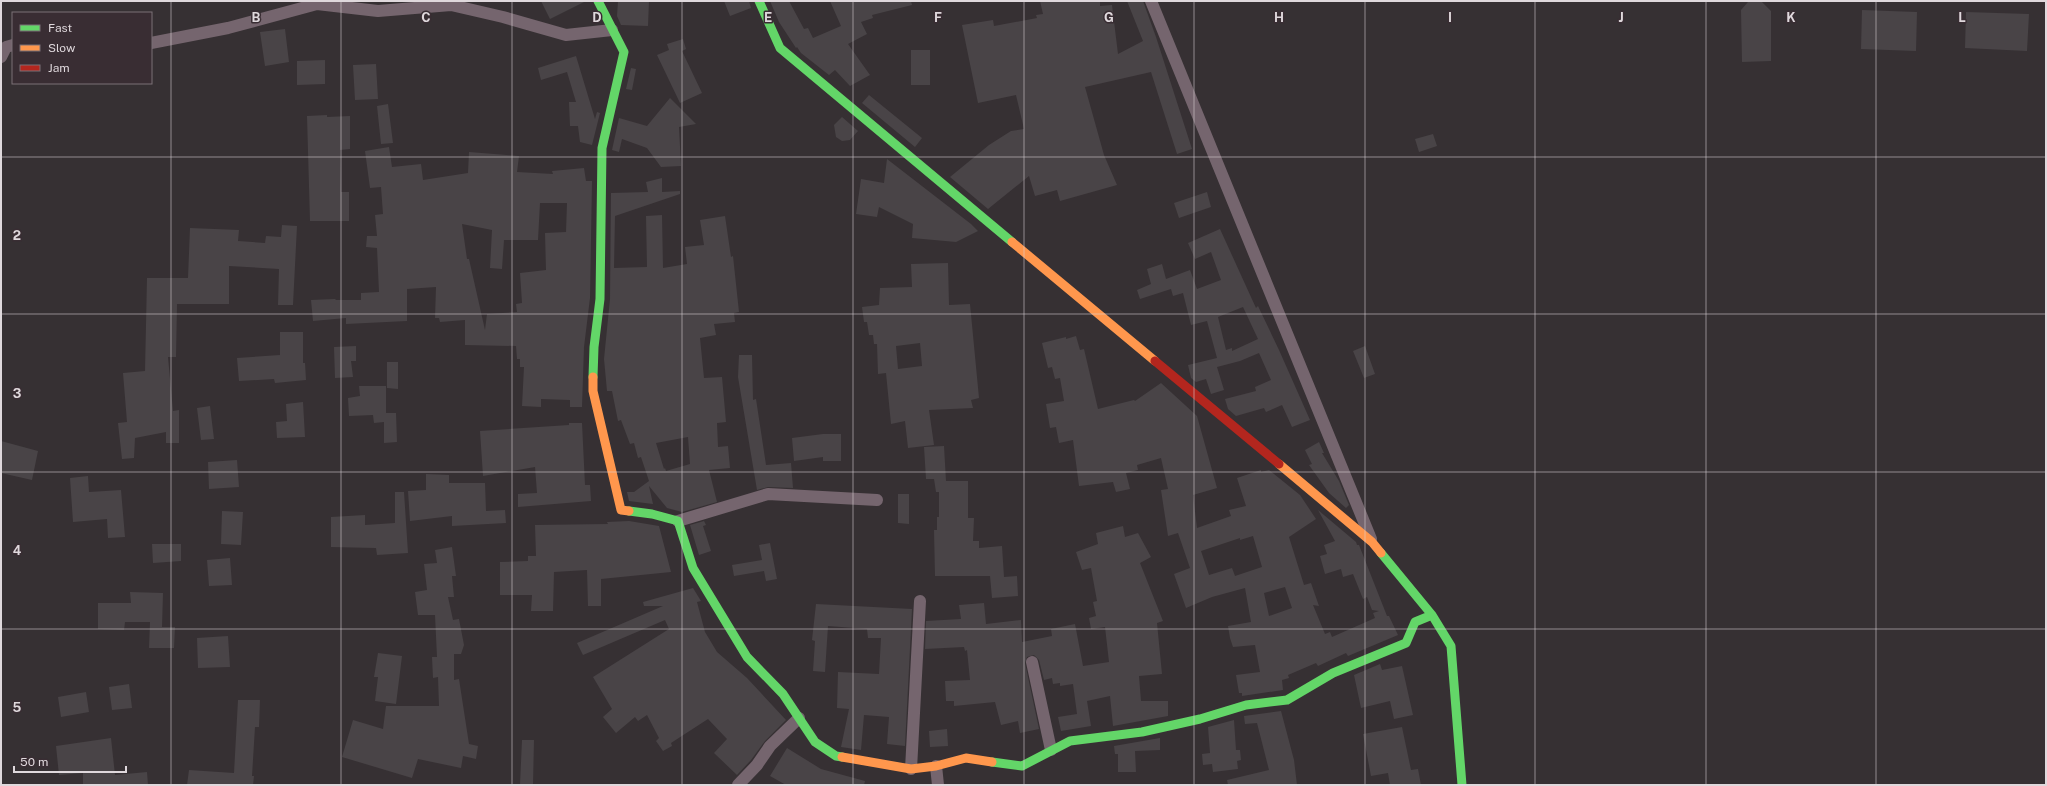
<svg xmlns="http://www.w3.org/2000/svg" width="2047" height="786" viewBox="0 0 2047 786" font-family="'Public Sans',sans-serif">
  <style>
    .building { fill: #494447; fill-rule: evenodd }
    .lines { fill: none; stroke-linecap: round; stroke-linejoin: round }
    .street { stroke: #75656e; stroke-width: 12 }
    .fast { stroke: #63d668; stroke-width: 9 }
    .slow { stroke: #ff974d; stroke-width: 9 }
    .jam { stroke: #b3261e; stroke-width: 9 }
    .grid { fill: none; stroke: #dfd8dc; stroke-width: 1; stroke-opacity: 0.55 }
    .grid-label { font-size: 13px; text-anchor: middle; font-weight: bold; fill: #dfd8dc; stroke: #392d33; stroke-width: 3; stroke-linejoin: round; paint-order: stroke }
  </style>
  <rect width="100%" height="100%" fill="#363033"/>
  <path class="building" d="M541 1H586L550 19Z
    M618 1H649L648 26 621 25 617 16Z
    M724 1H749L751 8 730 16Z
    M770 1H789L804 29 808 28 813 38 841 26 830 1H911L912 5 872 15 873 18 861 22 867 34 848 44 870 75 850 86 835 70 829 75 801 53 797 47 796 48 779 22Z
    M1040 1H1100V6L1112 5 1118 54 1143 41 1127 1H1143L1156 37 1192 149 1177 154 1151 72 1085 87 1104 155 1117 185 1060 201 1057 190 1035 196 1029 176 988 209 950 177 989 145 1011 131 1024 129 1016 95 978 103 962 25 993 20 994 26 1037 18 1036 15 1043 14Z
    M1761 1 1771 11V61L1742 62 1741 10 1748 2Z
    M1862 10 1917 12 1916 51 1861 49Z
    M1966 12 2029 14 2027 51 1965 48Z
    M285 29 289 62 265 66 260 32Z
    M683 39 686 49 682 51 702 93 680 103 657 55 669 50 667 44Z
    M911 50H930V85H911Z
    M576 56 595 119 597 112 600 113 592 145 580 142 578 126H570L569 102H576L567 72 541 80 538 68Z
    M325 60V84L297 85V61Z
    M376 64 378 99 355 100 353 65Z
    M631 68 636 69 632 90 626 89Z
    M869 95 922 138 915 147 862 103Z
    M670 98 696 124 679 127 681 166 661 167 647 148 622 139 619 152 612 150 619 118 647 126Z
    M388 104 393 143 381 144 377 106Z
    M327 115V117L350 116V149L340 150 341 192H349V221H310L307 116Z
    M842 117 858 131 850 140 842 141 836 137 834 125Z
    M1433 134 1437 146 1419 152 1415 139Z
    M389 147 392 167 421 164 423 180 468 173 469 152 519 156 517 172 553 174 552 171 584 168 586 181H592L590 298 584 347 582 407H570V400L541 399V407L522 406 524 367H520V359H517L516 346 465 345V320L440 322 439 318H435L436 287 407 289V321L346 324V318L313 321 311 300 335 299 336 300H361V293L379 292 377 248 366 247 367 236H377L375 215 383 214 381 187 370 188 365 151ZM540 203H567L566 232 545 233 546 270 520 273 522 303 516 304 517 312 487 314 485 330 469 259H467L462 224 492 230 490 268 502 269 504 240H538Z
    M887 159 971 224 978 231 956 242 912 238 913 224 879 207 877 217 856 214 861 179 884 183Z
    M662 178V192L680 191V194L615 216 614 268 647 267 646 216 662 215 663 268 687 264 685 247 704 245 700 220 725 216 731 257 733 256 739 312 734 313 735 322 714 324 716 335 700 338 704 378 722 377 726 422 717 423 718 447 728 446 730 468 709 470 717 502 682 512 667 508 649 486 653 504 629 501 627 492H634L649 481 641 457 638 458 634 443 630 444 621 420 618 421 612 391H607L604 359 610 299 611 193 648 192 646 182ZM688 437 690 464 666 471 665 468 664 469 656 443Z
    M1207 192 1211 207 1179 218 1174 203Z
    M282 225 297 226 293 305H278L279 269 229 266V304H177L176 357H168L173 411 179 410V443H166V432L135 438 134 458 122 459 118 423 127 422 123 373 145 371 147 278H188L190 228 239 230 238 241 265 243 266 236 281 237Z
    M1220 229 1256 308 1258 306 1279 350 1310 420 1292 427 1282 405 1266 412 1264 408 1236 416 1228 409 1225 399 1256 391 1255 387 1271 380 1259 353 1240 361 1217 367 1224 390 1211 394 1206 379 1196 382 1191 378 1188 365 1217 358 1207 321 1191 325 1183 293 1173 296 1171 289 1140 299 1137 290 1151 284 1147 269 1162 264 1166 279 1190 270 1197 289 1221 280 1211 252 1195 259 1188 243ZM1243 307 1258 339 1232 351V348L1226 350 1218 317Z
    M948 263 949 305 970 304 979 398 971 400 973 408 929 410 934 445 908 448 905 421 891 424 886 373 878 374 877 344H874L873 335H869L867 322H864L862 307 879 305 880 288 912 287 911 264ZM920 343 922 366 898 369 896 346Z
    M280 332H303V363H305L306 380 275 383 274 379 239 381 237 358 280 355Z
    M1076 336 1080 350 1084 349 1098 409 1134 400 1135 401 1161 383 1197 416 1217 488 1193 495 1197 528 1231 516 1229 510 1246 506 1237 478 1261 470V472L1269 470 1300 495 1316 519 1289 537 1304 585 1311 583 1319 606 1313 605 1325 634 1330 632 1332 637 1375 618 1373 613 1379 611 1372 610 1367 597 1363 599 1353 574 1343 577 1341 569 1325 574 1320 556 1327 554 1324 545 1335 541 1318 510 1356 542 1357 545H1359L1387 616H1389L1398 635 1348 656 1346 653 1318 666 1316 663 1288 675 1289 678 1282 680 1283 690 1242 696V693H1239L1236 675 1260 672 1255 645 1233 647 1230 638 1228 626 1251 622 1245 588 1212 597 1186 608 1174 574 1190 568 1178 533 1168 536 1161 490 1168 489 1161 458 1137 465 1138 470 1126 473 1130 489 1116 492 1113 482 1079 486 1073 440 1059 443 1056 427 1050 428 1046 404 1064 401 1060 378 1055 379 1052 367 1048 368 1042 343 1066 337V339ZM1253 536 1262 567 1235 576 1232 568 1209 575 1201 551 1240 538V540ZM1285 587 1292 608 1269 616 1264 593Z
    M356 346V361H351L353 377 335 378 334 347Z
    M1365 346 1375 374 1364 378 1353 351Z
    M739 355H752L753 400 756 399 766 465 791 463 793 488 768 487 757 490 738 377Z
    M387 362H398V389L387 388Z
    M359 386H386V413H396L397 442 384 443V422L374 423 373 415 349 416 348 398 360 396Z
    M303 402 305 437 277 438 276 422 287 421 286 404Z
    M210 406 214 439 201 440 197 408Z
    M569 423H582L585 485H590L591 501 518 507V494L537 493 535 467 483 476 480 431 569 425Z
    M823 434H841V461H823V457L794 461 792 438Z
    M1 441 38 451 32 480 1 473Z
    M1319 442 1324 453H1322L1339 481 1349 505 1346 508 1329 493 1309 465 1312 464 1305 450Z
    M944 446 946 481H968V518H974L973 541H979V548L1002 546 1004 577 1017 576 1018 596 992 598 990 576H935L934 530H937V517H939V492H936L934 479H926L924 447Z
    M237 460 239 487 209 489 208 462Z
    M426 474 449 475V483H485L486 511 505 510 506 523 452 526V516L410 521 408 491 426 490Z
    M88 476 89 492 121 490 125 537 108 538 107 519 73 522 70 478Z
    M395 492H404L408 553 377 555 376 548 331 547V517L365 515V525L395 523Z
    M898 494H909V524L898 523Z
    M222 511 243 512 241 545 221 544Z
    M629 521 659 526 671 572 601 579V606H588L587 570 554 572 553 611H531L532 595H500V562L528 561V556H536L535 525 608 524 607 522Z
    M704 521 706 525 703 526 711 551 699 555 690 525Z
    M1123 526 1125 537 1138 533 1151 557 1140 563 1163 621 1157 623 1162 674 1139 676 1141 701H1168V716L1113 726 1110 696 1087 701 1091 726 1061 731 1058 717 1077 714 1073 684 1060 686V683L1053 684 1052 678 1044 680 1039 660 1034 655 1027 657 1025 663 1039 729 1020 733 1018 721 1001 725 995 702 954 706V701H946L945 681 970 680 967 650 965 651 964 647 925 649 926 621 961 619 959 605 984 603 986 624 1021 620 1022 642 1052 636 1051 629 1075 624 1083 666 1109 662 1105 627 1091 629 1089 618 1096 616 1093 602 1097 601 1091 568 1082 570 1076 552 1098 544 1096 533Z
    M770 543 777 579 766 581 764 571 734 576 732 565 762 560 759 545Z
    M152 544H181V561L153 563Z
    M452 547 456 576H452L454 597H448L453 620 459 619 464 645 461 654H454V680L459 679 469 744 478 746 476 759 463 756 461 768 418 759 412 778 342 757 353 720 383 729 386 706H439L438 677 433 678 432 657H437L435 615H418L415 592 427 590 424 564 437 563 435 550Z
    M230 558 232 585 209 586 207 560Z
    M693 588 701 601 697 602 705 632 717 652 747 678 786 720 765 741 751 760 737 775 714 753 727 739 708 719 671 743 672 746 663 751 656 741 659 738 647 715 638 721 635 717 616 733 603 717 612 709 593 677 669 629 665 620 583 655 577 643 663 606H644L643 602Z
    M130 592 163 593 162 627H175L174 648H149L150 622H125L124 630 98 629V603H131Z
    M816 604 912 609 905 746 887 744 889 717 864 715 861 750 841 747 849 709 837 708 838 672 879 674 881 638H868L867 629 828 626 825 672 813 671 815 641 812 640Z
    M228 636 230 667 198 668 197 638Z
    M378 653 402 656 396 704 375 701 378 677H374Z
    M1380 664 1382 670 1402 666 1413 715 1394 719 1390 701 1361 708 1354 675Z
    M129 684 132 708 112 710 109 687Z
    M86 692 89 712 61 717 58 697Z
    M238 700H260L259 727H255L252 776H254L253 785H187L189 770 234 773Z
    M1281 711 1294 760 1297 785H1228L1227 780 1269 770 1257 723 1245 724 1244 716Z
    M1234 720 1236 750H1240L1241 760 1237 761 1238 769 1213 772 1212 764 1203 765 1202 754 1210 753 1208 727Z
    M1402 727 1411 770 1418 769 1421 785H1390L1388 773 1371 776 1363 734Z
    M947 729 948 746 930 747 929 731Z
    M111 738 115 775 147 772 148 785H83V773L59 775 56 746Z
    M1160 738V750L1135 751 1136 772H1118V754H1115L1114 746Z
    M522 740H534L533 785H520Z
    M787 748 821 769 865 781 864 785H786L770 776Z"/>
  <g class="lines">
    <path class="street" d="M1151 1 1371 539
      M151 43 228 28 317 4 378 11 451 5 503 17 566 35 612 30
      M1 57 6 47 13 45
      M678 521 768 494 877 500
      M1032 662 1051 750
      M936 766 938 785
      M911 769 920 601
      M738 785 757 765 770 746 799 718"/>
    <path class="fast" d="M759 1 780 48 1012 242
      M593 377 594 347 600 299 602 148 624 52 598 1
      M629 511 652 514 678 521 693 568 747 657 783 694 815 742 836 756 842 757
      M1381 553 1432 615 1451 646 1462 785
      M992 762 1022 766 1070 741 1142 732 1200 719 1246 705 1287 700 1333 673 1406 643 1415 622 1432 615"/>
    <path class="slow" d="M1012 242 1155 361
      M593 377V391L621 510 629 511
      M1279 464 1372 542 1381 553
      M842 757 911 769 936 766 966 758 992 762"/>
    <path class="jam" d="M1155 361 1279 464"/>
  </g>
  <path class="grid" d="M171 1V785M341 1V785M512 1V785M682 1V785M853 1V785M1024 1V785M1194 1V785M1365 1V785M1535 1V785M1706 1V785M1876 1V785M1 157H2046M1 314H2046M1 472H2046M1 629H2046"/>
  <g class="grid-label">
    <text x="256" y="22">B</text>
    <text x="426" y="22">C</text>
    <text x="597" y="22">D</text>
    <text x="768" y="22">E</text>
    <text x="938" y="22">F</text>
    <text x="1109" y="22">G</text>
    <text x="1279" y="22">H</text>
    <text x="1450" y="22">I</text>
    <text x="1621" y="22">J</text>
    <text x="1791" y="22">K</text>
    <text x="1962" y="22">L</text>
    <text x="17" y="240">2</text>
    <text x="17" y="398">3</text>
    <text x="17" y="555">4</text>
    <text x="17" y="712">5</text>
  </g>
  <rect width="2047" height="786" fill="none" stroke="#dfd8dc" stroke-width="4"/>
  <rect x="12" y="12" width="140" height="72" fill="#392d33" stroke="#7b7177"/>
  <rect x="20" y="25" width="20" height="6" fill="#63d668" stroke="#7b7177"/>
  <text x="48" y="32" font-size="12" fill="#dfd8dc">Fast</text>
  <rect x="20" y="45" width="20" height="6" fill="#ff974d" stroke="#7b7177"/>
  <text x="48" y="52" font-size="12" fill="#dfd8dc">Slow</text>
  <rect x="20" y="65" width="20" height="6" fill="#b3261e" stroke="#7b7177"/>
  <text x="48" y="72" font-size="12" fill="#dfd8dc">Jam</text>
  <path d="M14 766v6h112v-6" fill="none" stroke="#dfd8dc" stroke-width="2"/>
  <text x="20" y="766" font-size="12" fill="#dfd8dc" stroke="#392d33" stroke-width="3" paint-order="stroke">50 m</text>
</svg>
